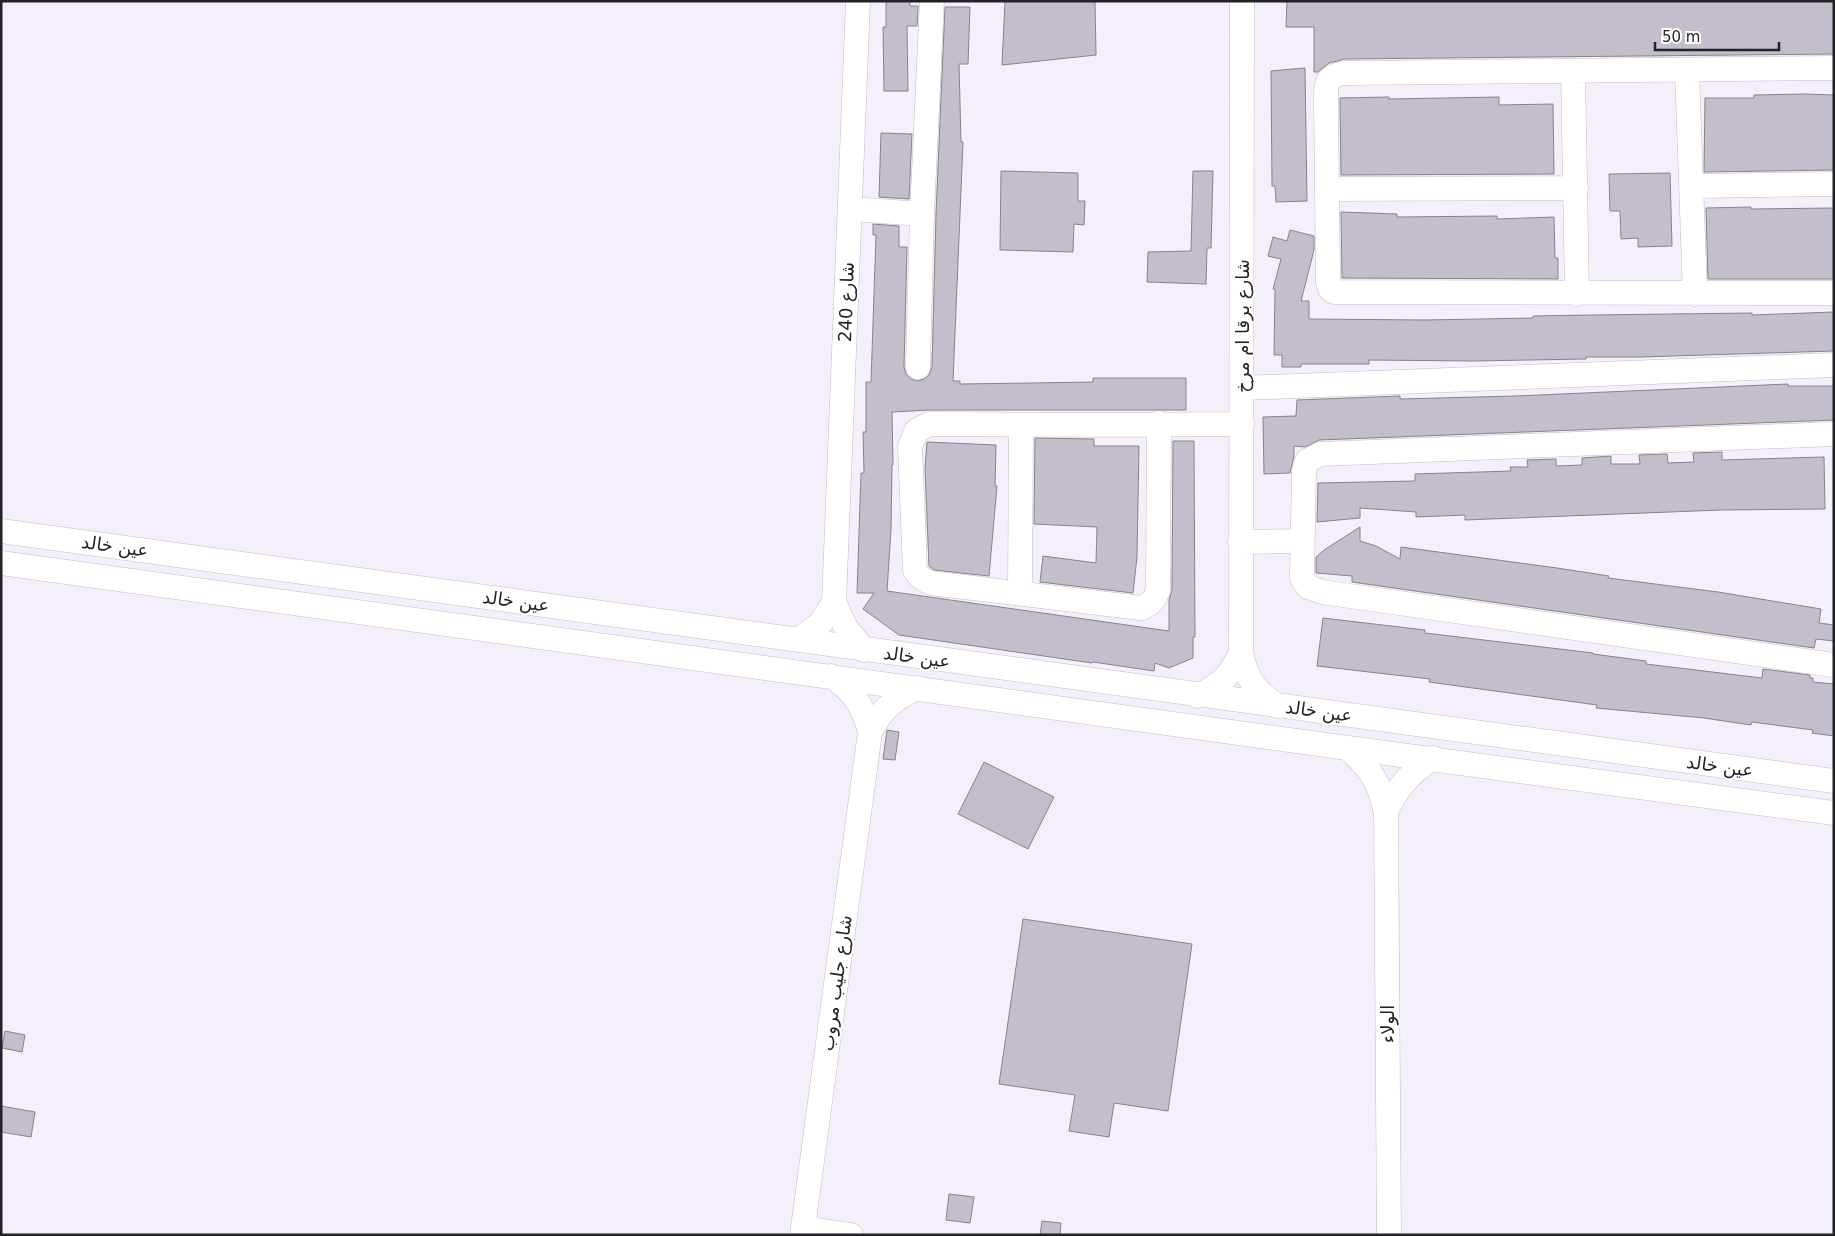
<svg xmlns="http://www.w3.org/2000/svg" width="1835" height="1236" viewBox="0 0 1835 1236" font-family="'DejaVu Sans',Vazirmatn,sans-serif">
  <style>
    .building { fill: #c3bec9; stroke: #87828c }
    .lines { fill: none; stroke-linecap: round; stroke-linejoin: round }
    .minor-casing { stroke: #c1bcc7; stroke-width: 25 }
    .minor { stroke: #fff; stroke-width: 24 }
    .labels { text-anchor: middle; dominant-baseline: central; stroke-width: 4; stroke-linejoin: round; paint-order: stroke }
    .street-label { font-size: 18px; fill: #232226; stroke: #fff }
  </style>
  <rect width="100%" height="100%" fill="#f5effb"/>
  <path class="building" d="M886 1H910V6H918L917 26H907L908 91H884L883 27H886Z
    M1005 1H1095L1096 55 1002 65Z
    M1287 1H1834V54L1345 59 1329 63 1318 72H1314V27H1286Z
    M945 7H970L968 64H959L961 142H963L953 381H960V384L1031 383 1093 382V378H1186V410H929L892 412 893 465H892L891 530 887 591 1169 631V600L1172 590 1173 441H1194L1195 637H1193V658L1169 668 1155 663 1154 671 1093 662 1092 663 899 635 863 609 874 593H857L861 473H864L863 432H866V382H871L876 235H873V224L899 226V247H907L904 367 906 374 911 379 917 381 924 379 929 375 932 367 936 214Z
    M1305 68 1307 201 1276 202 1275 186H1272L1271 71Z
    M1804 94 1834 95V170L1704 172 1705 98H1754V95Z
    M1389 97V99L1499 97V105L1553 104 1554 174 1341 175 1340 98Z
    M881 133 912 134 909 199 879 197Z
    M1001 171 1078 173V201H1085L1084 225 1074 224 1073 252 1000 250Z
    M1193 171H1213L1211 248H1207L1206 284 1147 282 1148 252 1191 251Z
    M1670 173 1672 246 1638 247V238L1621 239 1620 211H1610L1609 174Z
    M1751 207V209L1834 208V279H1708L1706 208Z
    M1341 212 1397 214V217L1497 216V219L1554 217 1555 258H1558V279L1342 278Z
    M1290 230 1314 236V250L1301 301H1309V319L1425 320 1533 318V316L1590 315 1752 313V315L1834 312V351L1641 357H1586V359L1474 361 1369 360V364H1301V367H1282V355H1274L1275 289H1273L1281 259 1268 256 1273 237 1287 241Z
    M1788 384V386H1834V420L1319 440 1305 447 1294 446V456L1290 473 1264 474 1263 417 1296 416 1297 400 1400 396V399L1516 396Z
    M1035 438 1094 439V446H1139L1137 557 1133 593 1040 582 1043 556 1096 563 1097 527 1034 524Z
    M927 442 996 445 995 486H997L989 576 934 570 929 566 925 468Z
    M1722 452V460L1824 457 1825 509 1721 510 1465 520V515L1416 517V512L1360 508V518L1317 522 1318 483 1415 481V474L1511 471 1510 467H1528L1527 460 1556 459V466L1582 465V458L1611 456V464H1640L1639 455 1667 454 1668 463 1694 462 1693 453Z
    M1360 527V541L1376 546 1400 559 1401 547 1557 568 1609 576 1608 578 1718 592 1821 609 1819 623 1834 625V641L1816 639 1814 648 1352 582V576L1316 573V557L1324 550Z
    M1323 618 1425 630V633L1593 653V654L1646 661V664L1762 678 1763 669 1810 675V678H1813V682L1834 684V736L1812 733 1813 730 1752 722 1751 725 1704 718 1596 708 1597 705 1429 682 1430 679 1317 666Z
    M887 730 899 732 895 760 883 759Z
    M984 762 1054 797 1028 849 958 814Z
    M1023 919 1192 944 1168 1111 1114 1103 1109 1137 1069 1131 1075 1095 999 1084Z
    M5 1031 25 1035 22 1052 2 1048Z
    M1 1106 35 1112 31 1137 1 1132Z
    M949 1194 974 1197 970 1223 946 1220Z
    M1042 1221 1061 1223 1060 1235H1040Z"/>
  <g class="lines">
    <defs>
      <path id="minor" d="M858 1 834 602 846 628 864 650
        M1242 1 1241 652C1246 678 1255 691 1277 706
        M1834 68 1345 73C1326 76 1326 82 1326 99L1328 282 1330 289 1334 292 1834 293
        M1687 70 1695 294
        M1573 71 1577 294
        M1692 186 1834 184
        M1328 189 1576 188
        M850 209 922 214 932 1
        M918 367 922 214
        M1242 388 1834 365
        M1159 423 1158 590C1155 600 1150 605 1141 608L931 583C923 580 919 577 915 570L910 447 916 431 929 424C1033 425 1138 425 1242 424
        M1834 434 1320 454 1307 461 1304 471 1302 578 1308 587 1322 592 1834 665
        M1 531 1834 781
        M1240 542 1302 541
        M1 563 1348 748 1834 813
        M1020 593 1021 425
        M798 640 820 624 834 602
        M831 676C854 692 863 705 870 732
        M1197 696C1221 685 1231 675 1241 652
        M1348 748C1370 768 1380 783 1386 813L1389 1235
        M1386 813C1396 788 1410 773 1433 758
        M803 1228 851 1235
        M802 1235 870 732C881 710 895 697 918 688"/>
    </defs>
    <use href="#minor" class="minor-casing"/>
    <use href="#minor" class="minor"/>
  </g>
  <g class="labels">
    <g class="street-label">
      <text transform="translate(846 302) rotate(-88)">شارع 240</text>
      <text transform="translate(1242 326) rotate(-90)">شارع برقا ام مرخ</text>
      <text transform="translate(115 546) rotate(8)">عين خالد</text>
      <text transform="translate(516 601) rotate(8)">عين خالد</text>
      <text transform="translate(917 657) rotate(8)">عين خالد</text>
      <text transform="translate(1319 711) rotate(8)">عين خالد</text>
      <text transform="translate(1720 766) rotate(8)">عين خالد</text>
      <text transform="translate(836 983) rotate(-82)">شارع جليب مروب</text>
      <text transform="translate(1387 1024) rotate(-90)">الولاء</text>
    </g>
  </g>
  <rect width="1835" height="1236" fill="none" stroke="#232226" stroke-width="5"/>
  <path d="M1655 42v8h124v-8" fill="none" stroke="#232226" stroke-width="2.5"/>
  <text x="1662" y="42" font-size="15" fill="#232226" stroke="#ffffff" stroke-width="4" paint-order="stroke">50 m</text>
</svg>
